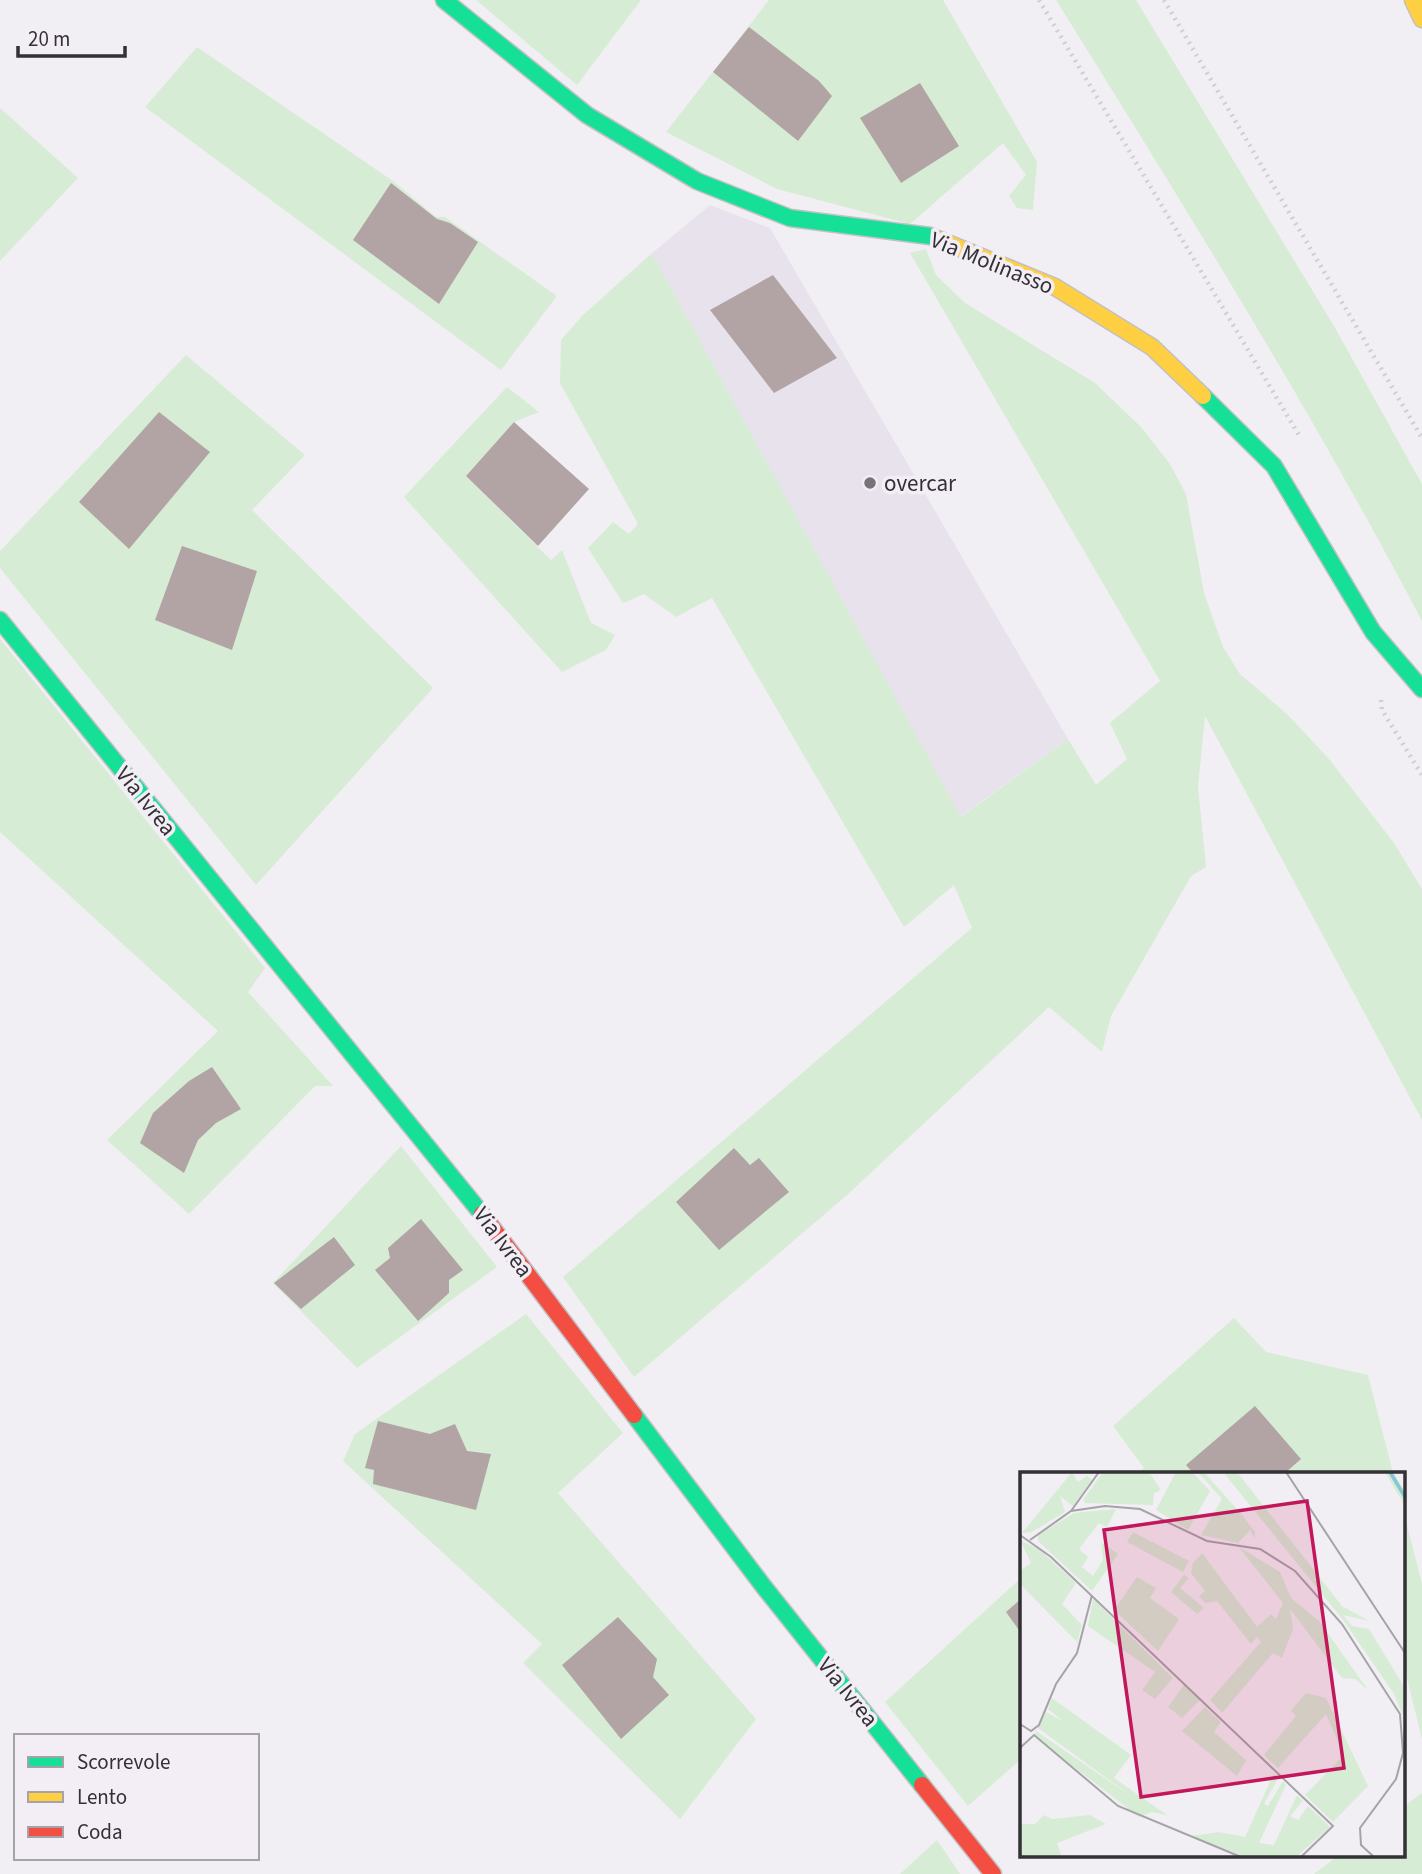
<svg xmlns="http://www.w3.org/2000/svg" width="1422" height="1874" viewBox="0 0 1422 1874" font-family="'Source Sans 3',sans-serif">
  <style>
    .built { fill: #e8e2ed }
    .green { fill: #d6ecd4 }
    .building { fill: #b2a4a4 }
    .lines { fill: none; stroke-linecap: round; stroke-linejoin: round }
    .fast-casing { stroke: #c2c0c4; stroke-width: 19 }
    .slow-casing { stroke: #c2c0c4; stroke-width: 19 }
    .jam-casing { stroke: #c2c0c4; stroke-width: 19 }
    .path { stroke: #cfced0; stroke-width: 4.5; stroke-dasharray: 2 5; stroke-linecap: butt }
    .fast { stroke: #16e098; stroke-width: 16 }
    .slow { stroke: #ffcf43; stroke-width: 16 }
    .jam { stroke: #f24e42; stroke-width: 16 }
    .poi-dot { fill: #767478; stroke: #f3edf6; stroke-width: 2.5 }
    .labels { text-anchor: middle; dominant-baseline: central; stroke-width: 7; stroke-linejoin: round; paint-order: stroke }
    .street-label { font-size: 23px; fill: #333135; stroke: #f3edf6 }
    .poi-label { font-size: 23px; fill: #333135; stroke: #f3edf6; text-anchor: start }
    .inset-river { fill: none; stroke: #87c6d7; stroke-width: 3.5 }
    .inset-road { fill: none; stroke: #a6a3a8; stroke-width: 2 }
    .view { fill: #c2185b; fill-opacity: 0.15; stroke: #c2185b; stroke-width: 3.5 }
    .inset-edge { fill: none; stroke: #333135; stroke-width: 3.5 }
  </style>
  <rect width="100%" height="100%" fill="#f2eff4"/>
  <path class="built" d="M710 205 770 228 1068 739 960 817 652 253Z"/>
  <path class="green" d="M476 0H641L577 85Z
    M769 0H943L1037 162 1033 210 1017 208 1009 196 1026 175 1003 143 910 224 777 189 666 132Z
    M1056 0H1136L1334 326 1422 484V621C1310 408 1183 204 1056 0Z
    M197 47 393 181 436 217H445L557 296 501 370 145 107Z
    M0 108 78 178 0 261Z
    M926 249 936 275 965 303 1095 383 1141 427 1170 464 1186 494 1204 593 1223 647 1240 674 1288 715 1329 759 1394 843 1422 889V1120L1205 716 1198 787 1206 867 1191 876 1111 1016 1102 1052 1049 1007 847 1195 634 1377 563 1277 972 928 954 885 904 927 712 598 676 617 644 594 623 603 588 548 613 522 629 534 638 524 560 383 561 340 582 316 652 253 961 817 1068 739 1096 785 1127 759 1110 723 1160 681 910 253Z
    M186 355 305 455 252 510 433 688 256 885 0 568V551Z
    M507 387 539 412 514 422 466 476 551 560 562 550 591 623 615 635 606 650 562 672 404 497Z
    M0 639 265 968 248 992 333 1086H315L189 1214 107 1140 218 1031 0 832Z
    M401 1146 497 1267 357 1368 273 1283Z
    M526 1314 623 1433 558 1493 756 1719 680 1819 523 1663 542 1644 343 1461 355 1434Z
    M1234 1318 1266 1352 1368 1375 1393 1473H1138L1144 1468 1113 1426Z
    M1403 1509 1422 1584V1739L1403 1662Z
    M1021 1578V1759L968 1806 885 1702Z
    M1422 1793V1874H1314L1339 1855H1403V1807Z
    M937 1840 960 1874H900Z"/>
  <path class="building" d="M749 27 819 81 832 96 798 141 713 72Z
    M920 83 959 146 901 183 860 118Z
    M391 183 437 219 450 223 478 242 439 304 353 240Z
    M773 275 837 358 774 393 710 310Z
    M159 412 210 452 129 549 79 502Z
    M514 422 589 489 538 546 466 476Z
    M182 546 257 571 232 650 155 620Z
    M212 1067 241 1109 216 1123 198 1140 184 1173 140 1143 153 1113 189 1081Z
    M734 1148 750 1165 759 1158 789 1192 719 1250 676 1202Z
    M421 1219 463 1270 449 1280V1293L418 1321 375 1270 390 1258 388 1248Z
    M334 1237 355 1265 301 1309 274 1283Z
    M1255 1406 1301 1459 1285 1473H1193L1186 1465Z
    M378 1421 430 1434 455 1424 467 1451 491 1454 476 1510 373 1484 374 1470 365 1468Z
    M1021 1599V1633L1006 1612Z
    M618 1617 657 1659 653 1677 669 1695 621 1739 562 1665Z"/>
  <g class="lines">
    <defs>
      <path id="fast" d="M444 0 587 115 697 181 790 218 930 236 940 240
        M1203 396 1274 466 1373 632 1422 689
        M0 620 482 1214
        M634 1415 764 1587 922 1785"/>
      <path id="slow" d="M1413 0 1422 19
        M940 240 1055 287 1152 347 1203 396"/>
      <path id="jam" d="M482 1214 634 1415
        M922 1785 993 1874"/>
    </defs>
    <use href="#fast" class="fast-casing"/>
    <use href="#slow" class="slow-casing"/>
    <use href="#jam" class="jam-casing"/>
    <path class="path" d="M1039 0 1300 437
      M1164 0 1422 438
      M1381 700 1382 710 1422 775"/>
    <use href="#fast" class="fast"/>
    <use href="#slow" class="slow"/>
    <use href="#jam" class="jam"/>
  </g>
  <circle class="poi-dot" cx="870" cy="483" r="7"/>
  <g class="labels">
    <g class="street-label">
      <text transform="translate(992 263) rotate(22)">Via Molinasso</text>
      <text transform="translate(146 801) rotate(51)">Via Ivrea</text>
      <text transform="translate(503 1242) rotate(53)">Via Ivrea</text>
      <text transform="translate(848 1692) rotate(51)">Via Ivrea</text>
    </g>
    <g class="poi-label">
      <text x="884" y="483">overcar</text>
    </g>
  </g>
  <g transform="translate(1020 1472)">
    <rect width="385" height="385" fill="#f2eff4"/>
    <path d="M52 0 58 10 67 4 72 8 53 34 40 24 45 40 12 60 2 61ZM83 0H129L141 18 134 21 133 33 65 31 63 28ZM156 0H172L190 19 168 58 136 38ZM178 0H184L222 43 235 60V67L230 58 218 71 181 63 202 27ZM203 0H217L322 134 349 149 323 143 332 154 349 157 385 216V249L374 222 324 149ZM365 0H373L385 20V34ZM96 37 87 55 79 51 59 77 68 85 62 95 73 104 83 88 81 70 98 82 72 119 18 69V63L54 41ZM113 60 169 89 163 100 107 70ZM0 68 20 78 56 111 42 132 62 153 57 170 0 112V99L11 91ZM219 75 260 100 271 126 300 150 348 218 335 207 322 206 270 137 273 157 262 186 253 181 202 241 190 228 241 170 237 165 231 172 197 129 185 131 179 124 185 119 171 101 173 91 182 81 237 155 251 142 256 147 263 131ZM164 103 169 106 160 116 184 136 177 142 151 120ZM117 105 136 116 130 126 159 147 138 179 94 138ZM73 127 153 206 135 227 122 218 135 200 68 154ZM164 213 180 228 162 246 148 235ZM286 221 306 226 348 314 313 350 285 323 324 283 306 242 258 296 244 283 276 244 271 239ZM32 226 111 283 94 306 147 343 132 340 119 345 14 264 16 259 111 324 18 256 26 240 44 250 28 237ZM185 235 201 250 194 260 226 288 217 304 162 259ZM254 301 258 306 244 332 248 334 263 309 266 313 239 371 254 373 277 323 283 329 270 344 278 348 288 334 310 355 276 385H225L171 364 199 360 225 365ZM24 343 32 347 70 343 86 352 37 371 42 385H0V352H15Z" fill="#d6ecd4"/>
    <path class="inset-river" d="M370 0 385 25"/>
    <path class="inset-road" d="M266 0 385 181M51 39 79 0M0 63 31 85 313 354 281 385M10 68 51 39 85 34 120 37 187 69 240 77 275 99 322 152 380 242 383 281 376 307 340 356 341 373 354 385M0 252 11 259 19 253 36 212 57 181 72 123M0 276 14 263 98 334 221 385"/>
    <path class="view" d="M287 29 324 296 121 325 84 58Z"/>
    <rect width="385" height="385" class="inset-edge"/>
  </g>
  <rect x="14" y="1734" width="245" height="126" fill="#f3edf6" stroke="#a6a2a9" stroke-width="2"/>
  <rect x="28" y="1757" width="35" height="10" fill="#16e098" stroke="#a6a2a9" stroke-width="2"/>
  <text x="77" y="1769" font-size="21" fill="#333135">Scorrevole</text>
  <rect x="28" y="1792" width="35" height="10" fill="#ffcf43" stroke="#a6a2a9" stroke-width="2"/>
  <text x="77" y="1804" font-size="21" fill="#333135">Lento</text>
  <rect x="28" y="1827" width="35" height="10" fill="#f24e42" stroke="#a6a2a9" stroke-width="2"/>
  <text x="77" y="1839" font-size="21" fill="#333135">Coda</text>
  <path d="M18 46v10h107v-10" fill="none" stroke="#333135" stroke-width="3.5"/>
  <text x="28" y="46" font-size="21" fill="#333135" stroke="#f3edf6" stroke-width="5" paint-order="stroke">20 m</text>
</svg>
